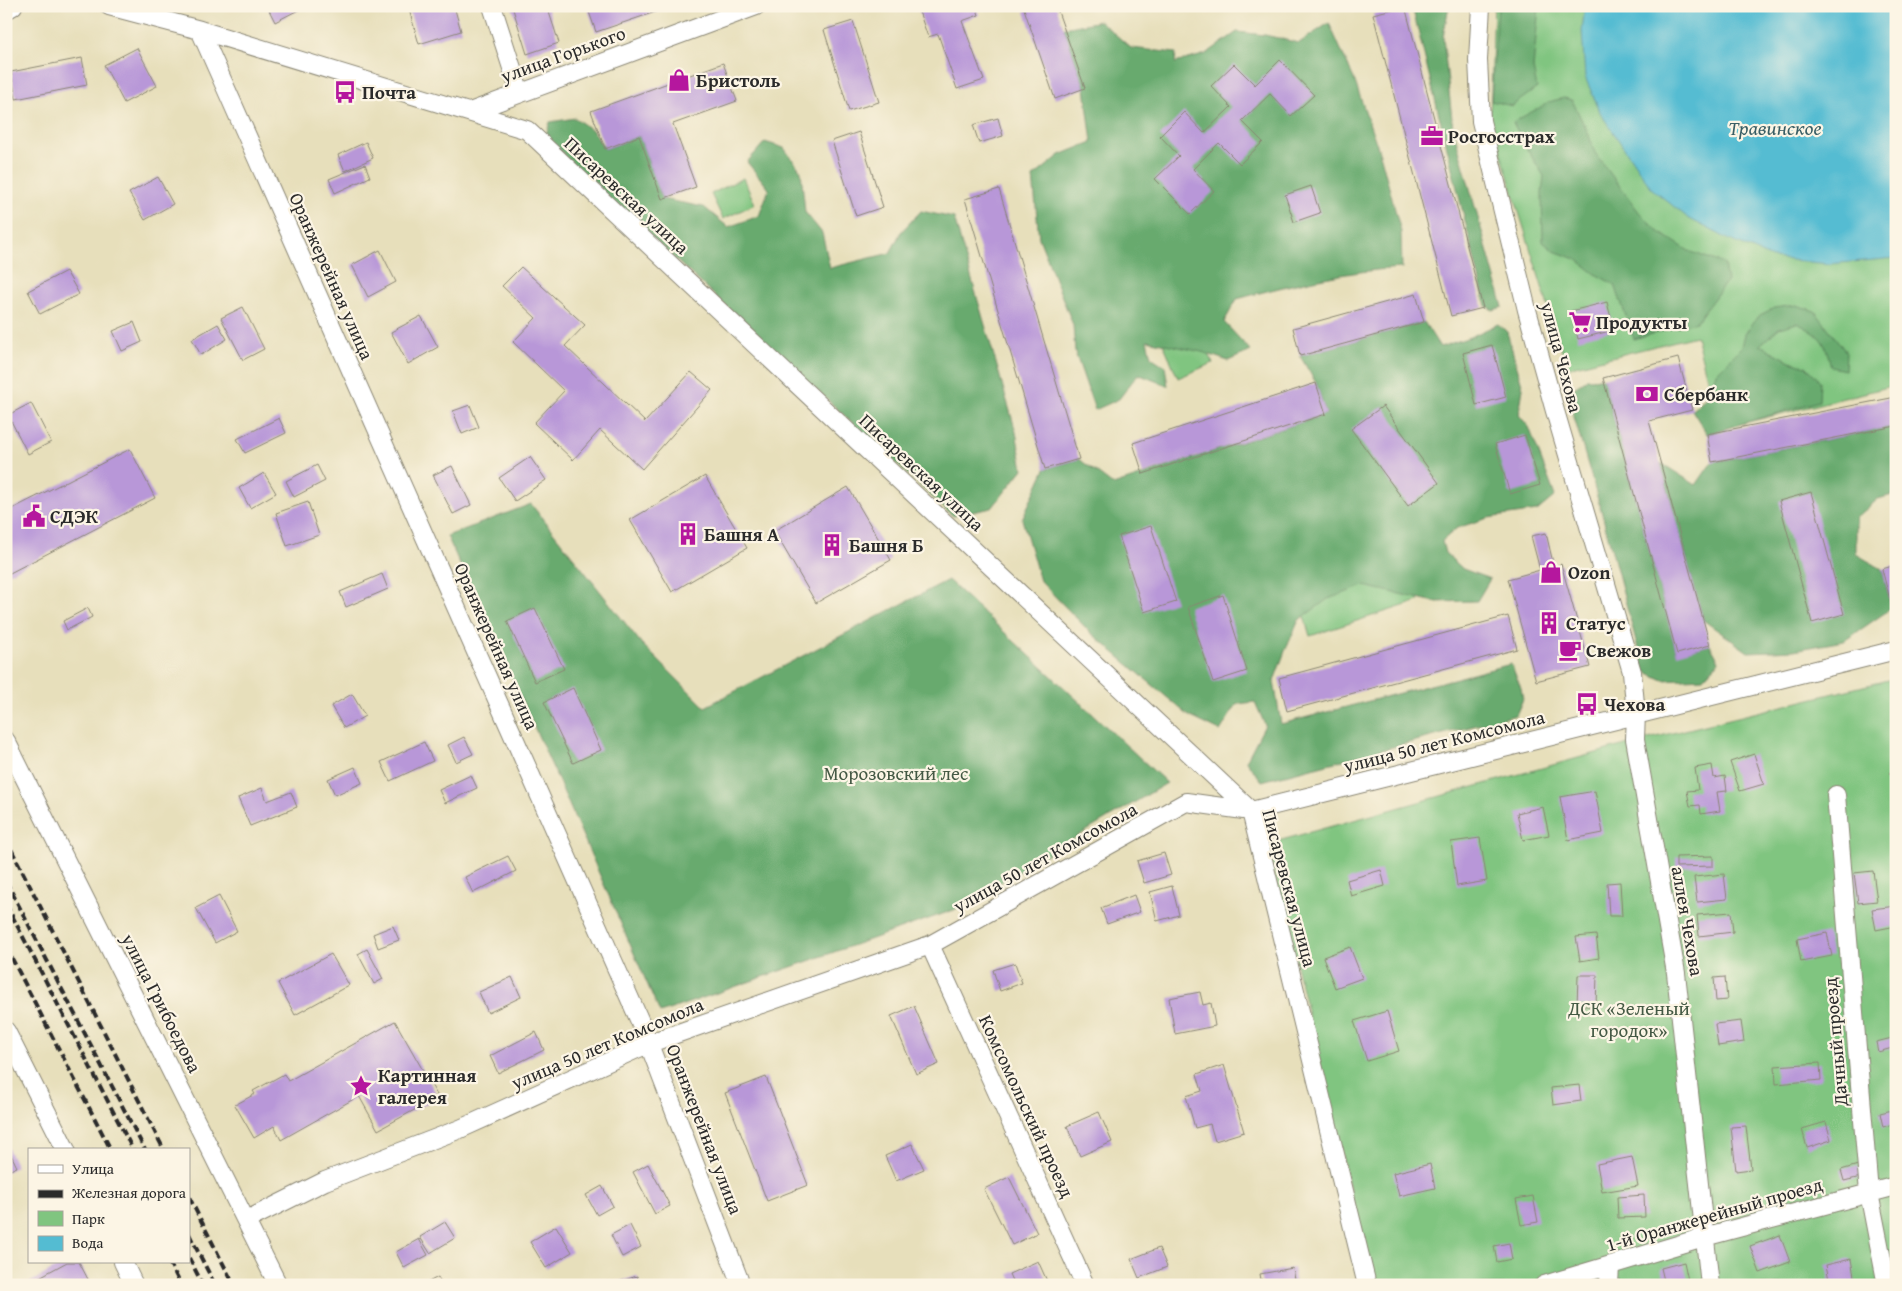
<svg xmlns="http://www.w3.org/2000/svg" width="1902" height="1291" viewBox="0 0 1902 1291" font-family="'Gentium Book Plus',serif">
  <style>
    .green { fill: #80c580; stroke: #567856 }
    .forest { fill: #68aa6e; stroke: #4a6a4c }
    .water { fill: #54bcd2; stroke: #40747e }
    .building { fill: #b897d8 }
    .lines { fill: none; stroke-linecap: round; stroke-linejoin: round }
    .minor-casing { stroke: #898573; stroke-width: 20 }
    .minor { stroke: #fff; stroke-width: 18 }
    .rail { stroke: #2b2b2b; stroke-width: 4; stroke-dasharray: 8 4; stroke-linecap: butt }
    .labels { text-anchor: middle; dominant-baseline: central; stroke-width: 4.5; stroke-linejoin: round; paint-order: stroke }
    .street-label { font-size: 19px; fill: #2b2b2b; stroke: #fcf5e5 }
    .poi-label { font-size: 19px; font-weight: bold; fill: #2b2b2b; stroke: #fcf5e5; text-anchor: start }
    .park-label { font-size: 19px; fill: #445944; stroke: #fcf5e5 }
    .water-label { font-size: 20px; font-style: italic; fill: #395e65; stroke: #fcf5e5 }
  </style>
  <rect width="100%" height="100%" fill="#fcf5e5"/>
  <filter id="ink" filterUnits="userSpaceOnUse"><feTurbulence type="fractalNoise" baseFrequency=".02" numOctaves="2"/><feDisplacementMap in="SourceGraphic" scale="10" xChannelSelector="R" yChannelSelector="G"/><feConvolveMatrix kernelMatrix="1 2 1 2 8 2 1 2 1" color-interpolation-filters="sRGB"/></filter>
  <filter id="wash" filterUnits="userSpaceOnUse"><feTurbulence type="fractalNoise" baseFrequency=".0096" numOctaves="4" result="noise"/><feDisplacementMap in="SourceGraphic" scale="20" xChannelSelector="R" yChannelSelector="G"/><feGaussianBlur stdDeviation="1.12" result="paint"/><feColorMatrix in="noise" values="0 0 0 0 0 0 0 0 0 0 0 0 0 0 0 0 0 1.4 0 .05"/><feComposite in="paint" operator="in"/></filter>
  <g filter="url(#wash)">
    <rect width="100%" height="100%" fill="#e7dfbb"/>
    <path class="green" d="M1494 6H1896V385L1720 429 1696 336 1567 368 1490 118Z
      M743 178 755 204 723 219 711 194Z
      M1195 321 1213 363 1178 378 1160 336Z
      M1402 547 1419 601 1310 636 1293 581Z
      M1896 678V1285H1373L1267 844 1636 742Z"/>
    <path class="forest" d="M1412 6H1449L1443 37 1453 128 1503 307 1493 310 1486 306Z
      M1498 6H1539L1533 68 1537 88 1512 106 1491 101Z
      M1100 21 1131 48 1176 53 1175 63 1206 54 1237 32 1265 35 1299 43 1329 23 1354 79 1381 157 1401 232 1402 268C1345 271 1292 284 1237 299L1224 322 1251 351 1228 361 1202 352 1147 340 1151 357 1165 366 1168 386 1138 374 1119 399 1095 410 1075 352 1073 325 1039 238 1033 177 1060 155 1092 142 1085 88 1064 28Z
      M1564 98 1572 100 1588 133 1595 153 1639 212 1659 232 1689 251 1724 264 1727 281 1696 322 1634 339 1615 285 1597 275 1576 259 1554 251 1543 242 1542 193 1544 176 1523 143 1513 122 1552 101Z
      M575 118 593 131 605 149 639 136 662 199 704 207 728 227 759 216 769 189 747 162 765 142 784 148 801 171 805 212 822 233 830 268 890 253 901 232 921 211 954 218 1016 432 1023 469 992 508 953 516 545 139 550 122Z
      M1796 305 1815 311 1846 352 1845 370 1831 367C1825 340 1822 336 1797 323L1779 328 1760 345 1790 361 1806 366 1820 381 1819 401 1707 434 1692 410 1705 398 1716 373 1742 347 1745 334 1758 316 1774 308Z
      M1424 322 1440 347 1470 337 1498 324 1507 332 1523 388 1519 415 1529 427 1555 496 1537 511 1488 518 1457 528 1442 541 1445 553 1463 569 1490 579 1477 601 1435 602 1364 586 1328 599 1299 620 1285 651 1274 681 1281 724 1511 664 1521 688 1523 699 1516 715 1262 781 1246 761 1265 725 1255 702 1237 704 1220 731 1189 716 1090 632 1040 581 1022 519 1045 469 1079 459 1113 485 1326 414 1316 383 1300 356Z
      M1603 378 1677 653 1710 645 1719 661 1703 678 1663 680 1644 671 1601 510 1567 393 1587 379Z
      M1896 426V494L1878 499 1856 518V554L1882 569 1892 608 1844 641 1794 650 1748 652 1703 620 1661 463 1696 485 1712 462Z
      M531 504 641 643 705 707 948 580 1167 783 954 910 660 1013 557 777 447 536Z"/>
    <path class="water" d="M1585 6H1896V258L1829 264 1772 258 1728 239 1688 218 1651 188 1601 114 1585 77 1582 31Z"/>
    <g id="blocks">
      <path class="building" d="M267 6H306L275 22Z
        M408 6H454L461 31 419 44Z
        M512 6H547L559 43 527 54Z
        M587 6H670V7L596 32Z
        M917 6H976L979 15 962 21 984 80 957 89 938 34 928 37Z
        M1023 6H1056L1085 88 1055 99Z
        M1405 6 1483 308 1451 316 1373 14Z
        M853 21 879 102 849 111 824 30Z
        M137 48 157 86 124 103 104 65Z
        M82 58 87 85 16 99 11 72Z
        M1280 60 1314 95 1291 116 1270 94 1242 121 1263 142 1240 164 1219 143 1193 169 1214 191 1190 214 1155 179 1179 156 1160 136 1184 112 1204 133 1231 107 1211 86 1234 64 1255 85Z
        M723 63 737 101 673 124 696 187 662 199 639 136 605 149 591 111Z
        M998 118 1003 136 979 143 973 125Z
        M859 132 883 207 856 216 832 141Z
        M366 142 373 158 345 171 338 155Z
        M365 164 370 177 335 193 329 179Z
        M158 177 173 204 145 220 129 193Z
        M1311 186 1320 213 1294 222 1285 195Z
        M999 189 1079 459 1045 469 965 199Z
        M380 250 396 282 368 297 352 265Z
        M521 267 585 325 565 346 645 422 691 372 712 390 642 469 600 430 573 460 534 423 564 391 513 342 536 318 502 286Z
        M66 271 79 294 40 314 28 291Z
        M1416 294 1424 322 1300 356 1293 328Z
        M1607 302 1614 330 1578 339 1571 311Z
        M243 307 264 349 243 360 221 318Z
        M421 316 438 347 408 364 391 332Z
        M134 322 142 342 122 351 113 331Z
        M218 324 227 339 201 355 192 339Z
        M1492 345 1506 397 1476 405 1463 353Z
        M1678 358 1692 410 1649 421 1710 645 1677 654 1603 378Z
        M1316 383 1326 414 1143 474 1133 443Z
        M1896 397V426L1712 462 1707 434Z
        M31 403 51 442 28 454 8 415Z
        M470 405 479 427 462 434 453 411Z
        M1383 406 1439 483 1408 506 1351 429Z
        M279 418 286 433 245 453 237 439Z
        M1525 435 1540 485 1510 494 1495 444Z
        M130 449 155 498 6 575V512Z
        M530 457 546 480 515 501 499 478Z
        M317 465 325 481 294 497 286 481Z
        M452 466 471 505 453 514 433 475Z
        M264 473 276 493 250 508 239 488Z
        M705 476 747 548 672 592 630 520Z
        M848 487 891 560 816 603 774 531Z
        M1811 492 1844 614 1812 623 1779 501Z
        M308 502 319 535 287 546 276 513Z
        M1151 526 1176 602 1144 612 1119 536Z
        M1546 533 1554 567 1561 564 1590 667 1536 681 1508 579 1540 570 1531 536Z
        M1896 565V607L1892 608 1882 569Z
        M382 574 388 589 346 607 340 592Z
        M1223 595 1247 671 1213 682 1188 607Z
        M88 608 92 617 67 630 63 621Z
        M535 608 564 669 535 682 507 621Z
        M1508 616 1517 649 1287 711 1279 678Z
        M573 688 601 750 573 763 544 702Z
        M352 694 365 716 344 728 331 706Z
        M464 737 473 754 456 762 448 745Z
        M424 742 433 761 390 781 381 762Z
        M1754 754 1764 784 1740 791 1730 762Z
        M1712 765 1714 778 1725 776 1727 791 1717 792 1720 811 1701 814 1700 805 1690 806 1687 791 1698 790 1695 768Z
        M355 767 362 783 335 795 328 779Z
        M1896 767V779L1889 773Z
        M471 775 477 788 445 803 439 790Z
        M262 788 267 801 291 792 297 807 250 826 238 798Z
        M1595 791 1603 833 1568 840 1560 797Z
        M1543 807 1549 835 1523 840 1517 813Z
        M1480 838 1487 881 1457 886 1451 842Z
        M1164 853 1171 875 1144 883 1137 861Z
        M508 856 516 871 473 893 465 877Z
        M1713 856V866L1676 867V857Z
        M1381 870 1385 886 1351 896 1347 880Z
        M1873 871 1877 901 1858 903 1854 873Z
        M1724 874 1727 899 1697 902 1694 877Z
        M1620 882 1622 916H1609L1607 883Z
        M1172 886 1179 915 1157 921 1150 892Z
        M1134 895 1140 912 1107 924 1101 908Z
        M219 896 237 931 215 943 196 908Z
        M1896 906V926L1876 930 1872 909Z
        M1731 912 1733 932 1699 936 1697 915Z
        M393 926 399 940 378 948 373 934Z
        M1827 933 1832 956 1801 962 1797 939Z
        M1596 935 1599 958 1580 961 1576 937Z
        M1350 947 1362 978 1335 988 1323 957Z
        M367 949 383 979 374 984 358 954Z
        M331 954 349 985 295 1015 278 983Z
        M1015 963 1022 983 1000 991 993 970Z
        M1578 975H1597L1596 1006H1577Z
        M512 977 521 997 488 1013 479 992Z
        M1725 977 1727 1000 1716 1001 1714 978Z
        M1200 992 1203 1005 1211 1003 1215 1026 1175 1034 1169 998Z
        M914 1006 939 1064 916 1074 891 1016Z
        M1387 1011 1399 1051 1367 1061 1354 1021Z
        M395 1021 438 1097 378 1130 359 1096 281 1140 274 1126 254 1138 235 1105 255 1094 253 1091 284 1074 288 1081Z
        M1741 1021 1744 1042 1718 1046 1715 1024Z
        M536 1032 544 1050 498 1073 490 1056Z
        M1896 1037V1047L1878 1052 1876 1042Z
        M1820 1063 1821 1080 1776 1084 1775 1066Z
        M1224 1065 1244 1132 1215 1141 1210 1124 1195 1128 1186 1096 1202 1091 1197 1074Z
        M766 1077 808 1185 767 1201 725 1093Z
        M1579 1085 1581 1101 1553 1105 1551 1088Z
        M1896 1109V1123L1883 1127 1880 1113Z
        M1099 1112 1112 1142 1080 1156 1067 1126Z
        M1826 1122 1831 1140 1807 1148 1802 1129Z
        M1746 1126 1751 1169 1736 1171 1731 1127Z
        M6 1144 17 1167 6 1172Z
        M912 1144 924 1169 896 1181 885 1156Z
        M1632 1157 1638 1186 1602 1192 1597 1164Z
        M648 1164 670 1206 655 1214 633 1172Z
        M1430 1164 1435 1188 1399 1196 1393 1173Z
        M1858 1165 1861 1177 1844 1181 1841 1170Z
        M1009 1177 1037 1233 1012 1245 984 1189Z
        M602 1186 613 1206 597 1215 586 1195Z
        M1644 1195 1645 1217 1618 1218 1617 1197Z
        M1533 1196 1538 1222 1521 1225 1516 1199Z
        M445 1222 455 1238 430 1253 420 1237Z
        M630 1225 641 1247 622 1257 611 1235Z
        M556 1226 572 1252 546 1268 530 1242Z
        M1780 1235 1790 1262 1760 1273 1750 1246Z
        M419 1239 428 1255 404 1268 396 1252Z
        M1509 1243 1512 1259 1497 1262 1494 1246Z
        M1159 1248 1167 1267 1139 1278 1131 1259Z
        M1896 1258V1285H1890L1886 1260Z
        M1851 1259 1855 1282 1830 1285 1826 1265Z
        M1038 1261 1047 1281 1038 1285H1014L1009 1274Z
        M67 1262H79L91 1285H25Z
        M1684 1262 1689 1285H1665L1661 1268Z
        M1293 1268 1296 1285H1262L1260 1274Z
        M637 1276 640 1285H612V1284Z
        M438 1277 442 1285H423Z"/>
    </g>
  </g>
  <g filter="url(#ink)">
    <use href="#blocks" fill-opacity="0" stroke="#898573" stroke-width="1"/>
    <g class="lines">
      <defs>
        <path id="minor" d="M109 6 200 30 527 130 1251 811 1367 1285
          M492 6 520 93
          M1481 6 1478 60 1481 121 1527 310 1555 411 1632 672 1636 714 1635 739 1676 973 1710 1285
          M6 10 13 6
          M200 30 642 1026 741 1285
          M470 112 756 6
          M6 741 278 1285
          M1836 795 1869 1193 1887 1285
          M930 945 1085 1285
          M6 1031 66 1150
          M247 1220 325 1181 460 1129 650 1043 930 945 1186 802 1251 811 1896 650
          M123 1262 134 1285
          M1544 1285 1704 1237 1896 1186
          M1609 1285 1610 1266"/>
      </defs>
      <use href="#minor" class="minor-casing"/>
      <use href="#minor" class="minor"/>
      <path class="rail" d="M6 839 164 1150
        M6 881 145 1150
        M6 904 133 1150
        M6 947 111 1150
        M189 1197 234 1285
        M189 1234 215 1285
        M189 1258 203 1285
        M169 1262 181 1285"/>
    </g>
  </g>
  <defs>
    <symbol id="shop-bare" viewBox="-9 -9 18 18"><path d="M-5-2.5h2.3a2.7 3.5 0 0 1 5.4 0H5L5.5 6h-11ZM-1.5-2.5h3a1.5 2.3 0 0 0-3 0Z" fill="#b5179e" stroke="#fcf5e5" stroke-width="2.5" paint-order="stroke"/></symbol>
    <symbol id="bus-bare" viewBox="-9 -9 18 18"><path d="M-5-6H5V4H4V6H2V4H-2V6H-4V4H-5ZM-3.5-4V0h7V-4ZM-3.5 1.2v1.5H-2V1.2ZM2 1.2v1.5H3.5V1.2Z" fill="#b5179e" stroke="#fcf5e5" stroke-width="2.5" paint-order="stroke"/></symbol>
    <symbol id="office-bare" viewBox="-9 -9 18 18"><path d="M-6-3h4V-5.5h4V-3h4V5H-6ZM-1-4.5V-3h2v-1.5ZM-6 0V1H6V0Z" fill="#b5179e" stroke="#fcf5e5" stroke-width="2.5" paint-order="stroke"/></symbol>
    <symbol id="supermarket-bare" viewBox="-9 -9 18 18"><path d="M-6-5.5h2.5l.6 2H6L4.5 2H-2.5L-4.4-4H-6ZM-1.5 3.2a1.3 1.3 0 1 0 .1 0ZM3 3.2a1.3 1.3 0 1 0 .1 0Z" fill="#b5179e" stroke="#fcf5e5" stroke-width="2.5" paint-order="stroke"/></symbol>
    <symbol id="bank-bare" viewBox="-9 -9 18 18"><path d="M-6-4H6V4H-6ZM0-2.3a2.3 2.3 0 1 0 0 4.6a2.3 2.3 0 1 0 0-4.6Z" fill="#b5179e" stroke="#fcf5e5" stroke-width="2.5" paint-order="stroke"/></symbol>
    <symbol id="civic-bare" viewBox="-9 -9 18 18"><path d="M-.6-6.5H3V-4.5H.6V-3L4-1V1h2V6H-6V1h2V-1L-.6-3ZM-1.2 2.5V6h2.4V2.5Z" fill="#b5179e" stroke="#fcf5e5" stroke-width="2.5" paint-order="stroke"/></symbol>
    <symbol id="building-bare" viewBox="-9 -9 18 18"><path d="M-4-6H4V6H1V3H-1V6H-4ZM-2.5-4.3h1.7v1.8h-1.7ZM.8-4.3h1.7v1.8H.8ZM-2.5-1h1.7V.8h-1.7ZM.8-1h1.7V.8H.8Z" fill="#b5179e" stroke="#fcf5e5" stroke-width="2.5" paint-order="stroke"/></symbol>
    <symbol id="cafe-bare" viewBox="-9 -9 18 18"><path d="M-5.5-4.5H6V0H3Q3 3.5 0 3.5H-2.5Q-5.5 3.5-5.5 0ZM3-3.2v2h1.7v-2ZM-6 4.5H4V6H-6Z" fill="#b5179e" stroke="#fcf5e5" stroke-width="2.5" paint-order="stroke"/></symbol>
    <symbol id="sight-bare" viewBox="-9 -9 18 18"><path d="M0-6L1.8-2.2L6-1.7L2.9 1.2L3.7 5.4L0 3.3L-3.7 5.4L-2.9 1.2L-6-1.7L-1.8-2.2Z" fill="#b5179e" stroke="#fcf5e5" stroke-width="2.5" paint-order="stroke"/></symbol>
  </defs>
  <g fill-rule="evenodd">
    <use href="#shop-bare" x="663" y="64" width="32" height="32"/>
    <use href="#bus-bare" x="329" y="76" width="32" height="32"/>
    <use href="#office-bare" x="1416" y="120" width="32" height="32"/>
    <use href="#supermarket-bare" x="1564" y="306" width="32" height="32"/>
    <use href="#bank-bare" x="1631" y="378" width="32" height="32"/>
    <use href="#civic-bare" x="18" y="500" width="32" height="32"/>
    <use href="#building-bare" x="672" y="518" width="32" height="32"/>
    <use href="#building-bare" x="816" y="529" width="32" height="32"/>
    <use href="#shop-bare" x="1535" y="556" width="32" height="32"/>
    <use href="#building-bare" x="1533" y="607" width="32" height="32"/>
    <use href="#cafe-bare" x="1554" y="634" width="32" height="32"/>
    <use href="#bus-bare" x="1571" y="688" width="32" height="32"/>
    <use href="#sight-bare" x="345" y="1070" width="32" height="32"/>
  </g>
  <g class="labels">
    <g class="street-label">
      <text transform="translate(563 54) rotate(-20)">улица Горького</text>
      <text transform="translate(627 195) rotate(43)">Писаревская улица</text>
      <text transform="translate(332 276) rotate(66)">Оранжерейная улица</text>
      <text transform="translate(1562 357) rotate(75)">улица Чехова</text>
      <text transform="translate(922 472) rotate(43)">Писаревская улица</text>
      <text transform="translate(497 646) rotate(66)">Оранжерейная улица</text>
      <text transform="translate(1444 741) rotate(-14)">улица 50 лет Комсомола</text>
      <text transform="translate(1045 857) rotate(-29)">улица 50 лет Комсомола</text>
      <text transform="translate(1290 888) rotate(75)">Писаревская улица</text>
      <text transform="translate(1688 921) rotate(80)">аллея Чехова</text>
      <text transform="translate(162 1003) rotate(63)">улица Грибоедова</text>
      <text transform="translate(1835 1042) rotate(-95)">Дачный проезд</text>
      <text transform="translate(607 1043) rotate(-23)">улица 50 лет Комсомола</text>
      <text transform="translate(1027 1106) rotate(65)">Комсомольский проезд</text>
      <text transform="translate(705 1129) rotate(69)">Оранжерейная улица</text>
      <text transform="translate(1714 1214) rotate(-16)">1-й Оранжерейный проезд</text>
    </g>
    <g class="poi-label">
      <text x="696" y="80">Бристоль</text>
      <text x="362" y="92">Почта</text>
      <text x="1448" y="136">Росгосстрах</text>
      <text x="1596" y="322">Продукты</text>
      <text x="1664" y="394">Сбербанк</text>
      <text x="50" y="516">СДЭК</text>
      <text x="704" y="534">Башня А</text>
      <text x="849" y="545">Башня Б</text>
      <text x="1568" y="572">Ozon</text>
      <text x="1566" y="623">Статус</text>
      <text x="1586" y="650">Свежов</text>
      <text x="1604" y="704">Чехова</text>
      <text x="378" y="1075">Картинная<tspan x="378" dy="22">галерея</tspan></text>
    </g>
    <g class="park-label">
      <text x="896" y="773">Морозовский лес</text>
      <text x="1629" y="1008">ДСК «Зеленый<tspan x="1629" dy="22">городок»</tspan></text>
    </g>
    <g class="water-label">
      <text x="1775" y="127">Травинское</text>
    </g>
  </g>
  <rect width="1902" height="1291" fill="none" stroke="#fcf5e5" stroke-width="25"/>
  <rect x="28" y="1148" width="162" height="115" fill="#fcf5e5" stroke="#a8a49b"/>
  <rect x="38" y="1165" width="25" height="8" fill="#ffffff" stroke="#a8a49b"/>
  <text x="72" y="1174" font-size="15" fill="#2b2b2b">Улица</text>
  <rect x="38" y="1190" width="25" height="8" fill="#2b2b2b" stroke="#a8a49b"/>
  <text x="72" y="1198" font-size="15" fill="#2b2b2b">Железная дорога</text>
  <rect x="38" y="1211" width="25" height="15" fill="#80c580" stroke="#a8a49b"/>
  <text x="72" y="1224" font-size="15" fill="#2b2b2b">Парк</text>
  <rect x="38" y="1236" width="25" height="15" fill="#54bcd2" stroke="#a8a49b"/>
  <text x="72" y="1248" font-size="15" fill="#2b2b2b">Вода</text>
</svg>
